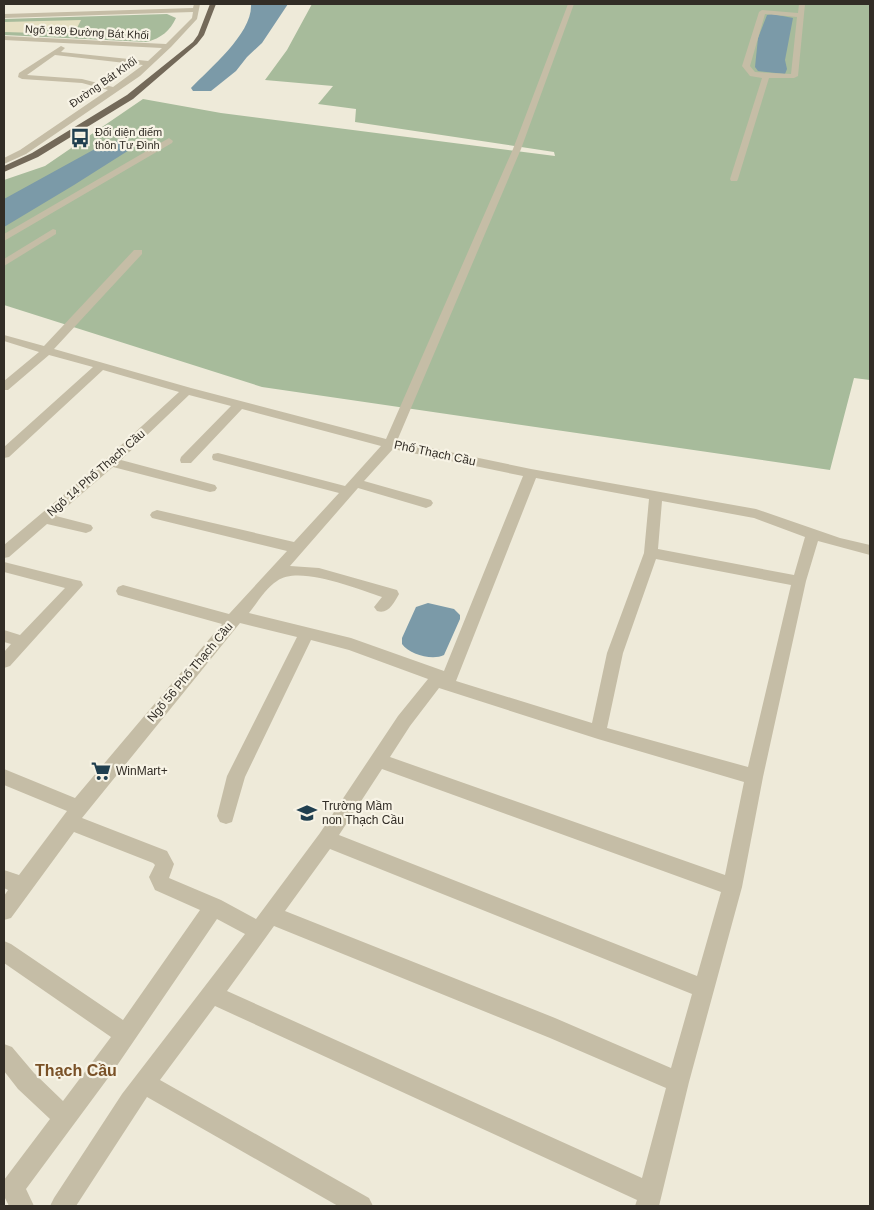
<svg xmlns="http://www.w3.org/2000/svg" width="874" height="1210" viewBox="0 0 874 1210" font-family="Arial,sans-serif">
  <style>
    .green { fill: #a7bb9b }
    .plaza { fill: #e5dfc1 }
    .water { fill: #7b9aa8 }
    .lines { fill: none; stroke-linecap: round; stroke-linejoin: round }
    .minor { fill: #c5bda6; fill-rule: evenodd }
    .major { fill: #736959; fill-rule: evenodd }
    .labels { text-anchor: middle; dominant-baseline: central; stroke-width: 4.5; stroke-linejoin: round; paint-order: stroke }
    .far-street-label { font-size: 11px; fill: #322d26; stroke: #f7f3e5 }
    .far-poi-label { font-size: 11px; fill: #322d26; stroke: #f7f3e5; text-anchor: start }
    .street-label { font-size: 12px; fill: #322d26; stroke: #f7f3e5 }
    .poi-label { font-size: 12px; fill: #322d26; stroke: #f7f3e5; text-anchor: start }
    .near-neighbourhood-label { font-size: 16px; font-weight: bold; fill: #795127; stroke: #f7f3e5 }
  </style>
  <rect width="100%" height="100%" fill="#eeead9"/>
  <path class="green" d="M312 4H870V380L854 378 830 470 262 387 4 305V180L45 166 143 99 221 113 555 156 554 152 355 122 356 109 318 104 333 86 265 80 287 50Z
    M167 14 176 18C170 31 161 38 147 42L4 35V19Z"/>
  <path class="plaza" d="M81 20 77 28H43L38 33 4 32V22Z"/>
  <path class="water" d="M251 4H288L262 43 247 57 236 71 211 91H193L191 88C210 68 253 33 251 4Z
    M772 14 793 18 785 60 787 69 785 74 758 71 755 67 758 38 767 15Z
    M123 139 120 144 134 147 74 185 4 227V199L104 144 117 143 116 141Z
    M428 603 454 609 460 615V619L444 655C432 661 409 654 402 644V638L416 607Z"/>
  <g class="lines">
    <path class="minor" d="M194 4H200L197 19 171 47 140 76 26 154 4 164V158L20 150 108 90 82 83 22 79 18 77 19 73 61 46 65 48 61 52 148 61 162 48 4 40V36L166 44 192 18 193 12 4 18V14L193 8ZM55 55 143 65 113 87 82 79 27 75Z
      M568 4H574L521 149 397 441 531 469 756 509 840 538 870 545V555L818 541 806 581 763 777 742 887 689 1082 659 1206H635L637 1200 215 1006 160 1080 369 1198 373 1206H338L147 1097 76 1206H50L54 1198 122 1094 245 934 217 919 114 1070 26 1189 34 1206H9L4 1196V1180L50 1119 18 1089 4 1071V1044L12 1047 34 1073 63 1101 111 1037 4 963V941L11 944 123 1020 200 910 155 890 149 877 155 865 153 863 74 832 11 918 4 920V896L8 890 4 888V870L19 875 67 811 4 785V769L75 798 222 624 118 595 116 591 118 587 123 585 229 614 287 551 152 518 150 515 152 512 157 510 294 542 339 493 213 460 212 457 213 454 218 453 345 486 381 446 242 409 191 463H181L180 460 181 457 231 406 189 395 121 460 215 485 217 488 215 491 210 492 113 467 56 516 91 525 93 528 91 531 86 533 47 524 9 557 4 558V545L106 459 179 392 103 370 9 457 4 458V447L93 367 49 355 8 390H4V381L39 352 4 341V335L44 346 134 250H142V254L54 349 191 388 386 439 513 149ZM393 449 523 476 444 671 351 638 249 613C257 603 266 588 277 581 299 565 357 589 382 597L374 607 377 611C388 615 394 603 399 594L397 590 319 568 290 566 358 488 426 508 431 506 433 503 431 500 364 481ZM536 478 649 499 644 553 607 653 592 723 456 681ZM662 501 754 518 805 537 794 575 658 549ZM656 559 791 585 748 767 607 728 623 653ZM240 623 297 637 227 776 217 816 220 822 226 824 232 822 245 777 311 640 349 650 428 679 398 716 320 833 256 919 221 900 169 878 174 864 167 851 82 818ZM439 688 598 739 744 782 725 875 390 757 410 726ZM382 769 721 892 697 976 339 835ZM330 849 692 994 671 1068 555 1018 285 911ZM274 926 550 1038 666 1088 642 1178 227 991Z
      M799 4H805L798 76 794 78H769L738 179 737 181H731L730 179 762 78 750 76 742 66 759 12 762 10 798 13ZM765 14 797 17 791 74 755 72 750 66Z
      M169 138 173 141 172 143 4 241V234Z
      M53 229 56 230V234L4 266V259Z
      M4 562 76 580 81 581 83 585 10 666 4 668V652L11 644 4 642V630L20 635 65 588 4 572Z"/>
    <path class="major" d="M210 4H216L204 35 197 44 133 99 38 157 4 172V166L32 153 127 95 193 42 198 35Z"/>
  </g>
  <defs>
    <symbol id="bus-bare" viewBox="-9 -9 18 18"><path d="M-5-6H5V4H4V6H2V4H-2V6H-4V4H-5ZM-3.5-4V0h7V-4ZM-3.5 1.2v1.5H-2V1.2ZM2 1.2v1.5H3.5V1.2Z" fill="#203f4f" stroke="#f7f3e5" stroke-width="2.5" paint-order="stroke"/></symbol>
    <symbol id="supermarket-bare" viewBox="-9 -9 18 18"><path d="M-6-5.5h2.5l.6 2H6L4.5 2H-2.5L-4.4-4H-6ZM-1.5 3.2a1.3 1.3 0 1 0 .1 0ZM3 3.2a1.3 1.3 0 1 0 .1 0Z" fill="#203f4f" stroke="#f7f3e5" stroke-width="2.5" paint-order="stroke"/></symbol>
    <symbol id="school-bare" viewBox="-9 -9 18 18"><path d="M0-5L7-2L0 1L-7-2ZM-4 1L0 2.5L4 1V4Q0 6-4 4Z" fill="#203f4f" stroke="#f7f3e5" stroke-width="2.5" paint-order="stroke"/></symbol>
  </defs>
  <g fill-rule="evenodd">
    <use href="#bus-bare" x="66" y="124" width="28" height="28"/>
    <use href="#supermarket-bare" x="87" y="757" width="28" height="28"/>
    <use href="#school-bare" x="293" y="799" width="28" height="28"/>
  </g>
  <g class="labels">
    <g class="far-street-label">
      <text transform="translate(87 32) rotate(3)">Ngõ 189 Đường Bát Khối</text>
      <text transform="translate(103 82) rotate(-35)">Đường Bát Khối</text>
    </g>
    <g class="far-poi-label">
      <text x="95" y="132">Đối diện điếm<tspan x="95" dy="13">thôn Tư Đình</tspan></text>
    </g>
    <g class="street-label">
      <text transform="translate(435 453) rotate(12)">Phố Thạch Cầu</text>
      <text transform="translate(96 473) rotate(-41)">Ngõ 14 Phố Thạch Cầu</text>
      <text transform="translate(190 672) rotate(-50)">Ngõ 56 Phố Thạch Cầu</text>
    </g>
    <g class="poi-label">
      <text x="116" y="771">WinMart+</text>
      <text x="322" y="806">Trường Mầm<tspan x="322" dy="14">non Thạch Cầu</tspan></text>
    </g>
    <g class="near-neighbourhood-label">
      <text x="76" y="1070">Thạch Cầu</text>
    </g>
  </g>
  <rect width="874" height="1210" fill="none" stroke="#322d26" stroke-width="10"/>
</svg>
